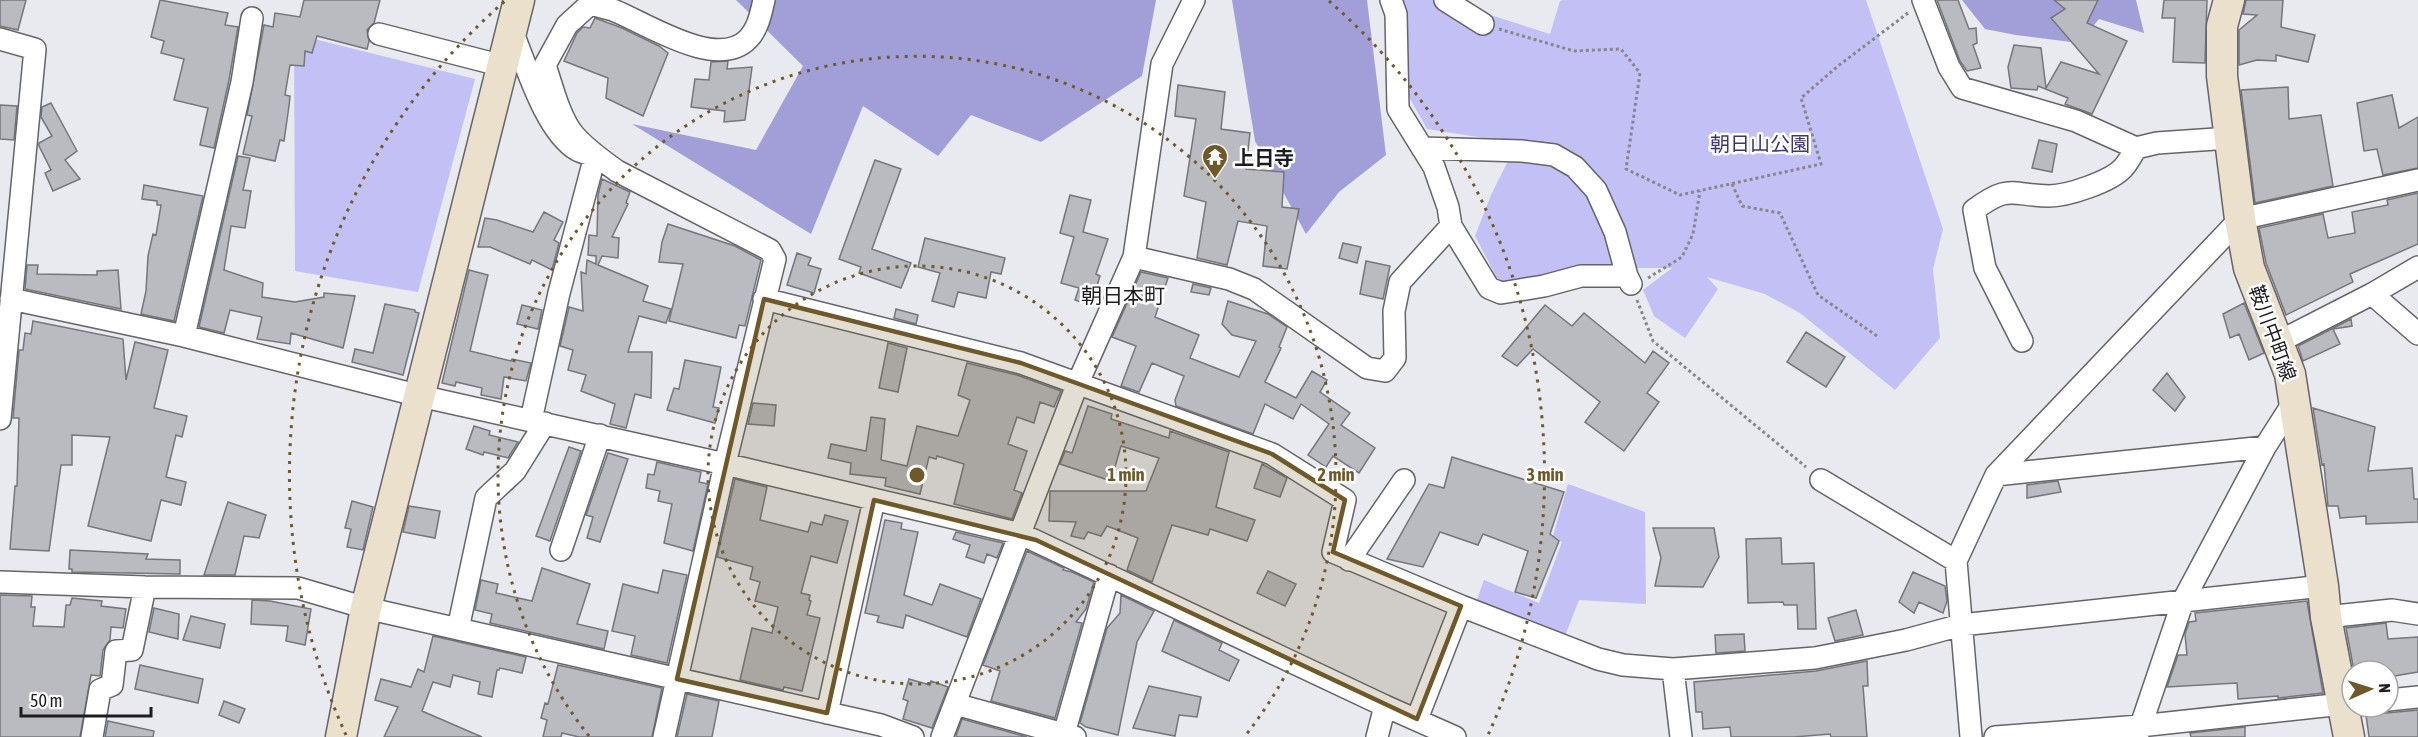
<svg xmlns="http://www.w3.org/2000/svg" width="2418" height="737" viewBox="0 0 2418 737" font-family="'Asap Condensed','Noto Sans JP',sans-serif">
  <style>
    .green { fill: #c2c0f5 }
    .forest { fill: #a29fd8 }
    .building { fill: #babac1; stroke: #75757c; stroke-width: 1.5 }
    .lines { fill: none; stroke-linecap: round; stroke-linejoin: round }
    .street-casing { stroke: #64646a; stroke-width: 24 }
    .secondary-casing { stroke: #64646a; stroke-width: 33 }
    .path { stroke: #86868b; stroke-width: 3; stroke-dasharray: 3 3; stroke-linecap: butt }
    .street { stroke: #fff; stroke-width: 21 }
    .secondary { stroke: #eae0cb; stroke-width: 30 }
    .marked { fill: #705929; fill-opacity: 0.2; stroke: #705929; stroke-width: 4.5; stroke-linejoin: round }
    .ring { fill: none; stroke: #705929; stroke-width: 3; stroke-dasharray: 3 6 }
    .labels { text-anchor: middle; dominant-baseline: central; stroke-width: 5; stroke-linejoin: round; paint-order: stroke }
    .park-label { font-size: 20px; fill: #3f357a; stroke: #fff }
    .poi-label { font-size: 20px; font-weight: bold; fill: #1d1d20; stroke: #fff; text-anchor: start }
    .street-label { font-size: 20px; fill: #1d1d20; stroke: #fff }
    .neighbourhood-label { font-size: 21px; fill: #1d1d20; stroke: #fff }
    .centre { fill: #705929; stroke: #fff; stroke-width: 3 }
    .ring-label { font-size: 18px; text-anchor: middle; font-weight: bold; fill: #705929; stroke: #fff; stroke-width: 5; stroke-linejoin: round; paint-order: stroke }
  </style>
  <rect width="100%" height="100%" fill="#e9e9f0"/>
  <path class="green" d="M1397 0H1443L1550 34 1560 1 1563 0H1866L1943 229 1933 269 1940 338 1895 390 1800 313 1765 294 1707 277 1718 289 1685 338 1654 316 1643 290 1672 268H1582L1506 283 1497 278 1475 236 1491 195 1517 143 1427 129 1404 88Z
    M294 34 475 79 418 292 295 271Z
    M1568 484 1645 512 1646 604 1579 600 1565 636 1475 605 1484 580 1539 603 1562 542 1553 536Z"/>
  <path class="forest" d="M736 0H1156L1142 76 1041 142 971 115 938 156 863 106 811 234 632 124 756 150 803 66Z
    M1232 0H1367L1386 155 1339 192 1306 234 1255 141Z
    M1962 0H2136L2144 33 2099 19 2079 43 2016 35 1985 29Z"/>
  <path class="building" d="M0 0H26L18 30 0 26Z
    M160 0 228 13 225 25 238 27 229 80 214 148 200 145 208 108 174 100 184 59 161 53 164 41 151 37Z
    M304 0H380L374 23 367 30 369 41 367 49 317 36 312 53 305 51 304 66 290 65 285 95 290 96 289 106 284 141 280 140 275 161 243 154 252 116 247 115 264 25 273 27 275 13 300 17Z
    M1937 0H1958L1969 29 1976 28 1977 43 1973 45 1981 68 1967 71 1960 61Z
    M2054 0H2098L2087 23 2127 41 2092 114 2065 104 2068 98 2038 86 2037 90 2011 88 2008 67 2014 45 2041 48 2046 88 2061 62 2099 74 2051 18 2065 9Z
    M2164 0H2207L2205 63 2173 62 2175 18H2162Z
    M2246 0H2283L2281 27 2315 35 2308 62 2276 55V61L2257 60 2239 65V30L2257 15 2243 14Z
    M595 18 622 28 659 46 668 53 643 116 606 98 608 78 564 61 577 33 583 27 590 28Z
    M728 61 727 69 752 67 745 120 724 122 725 111 691 107 695 79 709 80 711 62Z
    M1178 85 1225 92 1221 129 1250 133 1246 169 1284 172 1282 207 1299 209 1287 269 1263 266 1267 226 1238 221 1227 265 1197 258 1206 202 1184 196 1196 119 1175 116Z
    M2288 87 2289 119 2321 115 2333 186 2255 203 2241 90Z
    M2392 95 2399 128 2418 117V168L2383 175 2377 149 2364 151 2357 103Z
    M51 103 77 151 65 160 80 179 53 191 45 173 51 170 39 146V143L52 136 41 117 42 107Z
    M0 105 17 106 14 140 0 139Z
    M2039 140 2057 144 2052 172 2032 168Z
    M238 156 250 158 243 190 251 191 245 228 231 226 224 270 263 283 262 297 295 302 324 297V293L355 296 343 348 291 333 290 344 257 339 262 317 230 310 224 333 199 327Z
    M875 160 901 169 872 249 911 263 901 288 859 273 861 267 839 259Z
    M602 179 630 192 626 203 628 204 612 237 619 238 618 258 602 256 598 265 648 286 643 301 671 309 666 323 639 316 628 352H652L651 398 635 394 626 428 610 424 615 404 581 391 586 375 568 370 573 350 560 346 569 307 583 311 581 272 586 274 587 260 596 264V256L588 255 589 235 597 236 598 195Z
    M144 185 203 196 174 321 141 314 146 291 148 256 153 234 156 235 161 205H157V201L142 199Z
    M2418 193V244L2350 274 2353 282 2286 315 2266 263 2259 228 2323 214 2328 238 2355 233 2352 212 2388 205 2387 200Z
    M1070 195 1091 200 1083 232 1108 239 1096 274 1100 276 1091 305 1075 300 1079 288 1061 283 1074 237 1060 233Z
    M544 212 563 222 554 240 559 243 552 270 532 260 530 264 490 247H478L485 218 497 220 533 232Z
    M668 224 735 246 761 260 745 326 739 325 736 338 669 321 683 264 659 262 662 242Z
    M925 238 1005 258 1001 274 991 272 986 298 958 292 954 307 932 301 940 273 918 267Z
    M1343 243 1361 247 1357 263 1339 258Z
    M797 253 811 258 808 265 821 269 814 293 787 285Z
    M1366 261 1390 266 1383 299 1360 294Z
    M27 265H38L37 274 97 275V271L118 270 121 309 25 289Z
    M469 270 488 275 470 351 511 361 512 359 531 363 526 381 504 377 501 399 481 395 482 388 456 382 455 386 442 383Z
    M1141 272 1168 278 1155 317 1199 335 1190 358 1239 377 1256 341 1232 335 1222 324 1228 301 1268 314 1287 327 1279 347 1281 348 1265 382 1296 398 1312 371 1327 380 1320 392 1350 413 1341 425 1375 448 1359 473 1333 456 1326 467 1308 455 1329 424 1301 404 1293 419 1265 404 1253 434 1176 406 1175 400 1184 376 1152 363 1139 392 1121 386 1136 346 1112 337Z
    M1193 284 1211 288 1209 295 1191 292Z
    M2244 303 2264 353 2249 360 2239 334 2230 338 2223 314Z
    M385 304 415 310V312L419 313 403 375 352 362 355 349 373 353Z
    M522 305 542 310 538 329 517 324Z
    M1545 305 1572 326 1584 313 1645 363 1653 351 1669 363 1647 393 1659 402 1624 451 1585 422 1600 402 1533 349 1517 366 1502 356Z
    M896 309 918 315 916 324 894 318Z
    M2351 319 2352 326 2333 329 2340 344 2303 361 2298 346Z
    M33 321 123 339 126 380 135 342 168 350 154 408 187 416 182 437 176 435 166 477 186 482 181 505 161 500 151 541 88 526 110 437 72 435V465H61L49 551 10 549 15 486H17L19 418H13L19 350H23L25 333 31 334Z
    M1806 332 1845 357 1826 387 1787 362Z
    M888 343 907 348 898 392 879 388Z
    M685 360 721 367 713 407 719 408 715 423 667 410 674 388 679 389Z
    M967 363 1017 375 1061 391 1054 407 1040 402 1034 423 1017 417 1008 444 1027 451 1014 490 1022 493 1012 519 954 504 964 464 937 456 936 459 929 457 920 494 885 486 886 478 850 474 851 463 828 458 831 444 866 451 871 417 885 419 881 460 907 466 917 426 958 436 970 400 958 395Z
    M2167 373 2185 397 2175 411 2153 390Z
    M753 403 776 405 774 426 748 424Z
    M1088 406 1112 414 1111 419 1169 438 1170 431 1229 452 1216 507 1255 520 1247 541 1210 529 1208 535 1172 525 1152 582 1127 570 1138 538 1107 526 1101 536 1088 532 1084 539 1071 536 1076 522 1049 521 1050 491H1146L1159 458 1121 446 1111 481 1060 464 1065 451 1072 453Z
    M2313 408 2375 427 2368 471 2412 468 2414 499H2418V522L2366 524V516L2340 518 2338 506H2328L2324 464 2322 465Z
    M474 426 490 431 489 435 518 442 508 458 484 452 483 455 466 449Z
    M569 447 581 451 550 541 536 536Z
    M608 453 628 459 600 542 587 538 593 517 586 515Z
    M1452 457 1564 492 1550 534 1559 541 1536 598 1515 592 1528 551 1483 534 1478 545 1440 532 1423 567 1387 559 1429 484 1444 488Z
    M657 462 701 472 699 482 708 484 693 551 664 543 672 504 658 501 660 491 646 488 648 474 654 475Z
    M1262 464 1287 478 1280 497 1254 488Z
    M735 479 767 487 760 520 808 532 811 522 822 525 825 515 848 521 837 563 811 556 801 593 810 595 809 600 811 601 807 615 820 618 802 691 784 687 783 690 740 680 752 628 772 633 778 607 755 601 760 582 750 579 753 567 717 557Z
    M2058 481 2061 492 2027 498V485Z
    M352 501 373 507 363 550 347 547 351 529 345 528Z
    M228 502 266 515 259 538 244 536 235 575H204Z
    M409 506 440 511 435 538 403 532Z
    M885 520 902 523 901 529 918 532 904 595 932 605 940 584 981 599 967 637 906 615 903 628 877 622 879 616 865 613Z
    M1653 528H1714L1719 557 1703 587 1655 586 1661 558Z
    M956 532 1003 543 997 558 987 554 984 563 966 557 970 545 953 539Z
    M1781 538 1782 564 1814 563 1816 629H1798L1797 605H1784L1783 602 1748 603 1746 539Z
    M70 550 148 554 146 559 180 560V574L72 572V569H69Z
    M1027 551 1064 568 1063 570 1072 572 1094 582 1086 609 1076 622 1082 623 1055 718 991 701 1000 671 983 665Z
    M542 568 590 584 577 624 608 631 604 649 490 623 492 614 475 610 481 580 498 584 496 593 532 601Z
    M663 570 687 575 667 663 631 655 635 636 612 631 623 584 658 593Z
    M1268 571 1296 584 1285 606 1257 593Z
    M1913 572 1945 586 1947 601 1943 613 1919 602 1914 613 1899 602Z
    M0 595 32 596 31 607H35L33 626 64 627 66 605H70L72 598 102 601 101 606 126 609 123 628 111 627 110 640 103 650 100 676 91 675 80 737H0Z
    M1121 595 1154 611 1137 642 1118 735 1086 727 1080 723 1107 628 1120 613Z
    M252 600 270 601 311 609 305 645 286 641 288 626 251 624Z
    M2307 601 2323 693 2278 698V696L2238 699 2237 683 2167 687 2178 655H2187L2185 634 2189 622 2196 621 2195 613Z
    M154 608 179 614 178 639 149 632Z
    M1856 610 1863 635 1835 641 1828 618Z
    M191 616 225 624 220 648 183 640Z
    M1174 620 1222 643 1219 650 1239 660 1229 681 1162 651Z
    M2386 623 2388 639 2418 637V672L2388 677V671H2354L2346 628Z
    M1744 634 1745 651 1716 653 1715 635Z
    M433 636 526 657 522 673 500 668 499 670H497L492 697 478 694 480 682 453 675 450 687 433 682 422 711 482 737H384L398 707 375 700 381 679 411 687 418 669 424 672Z
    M1867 661 1868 686H1863L1867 737H1831L1830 734 1794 737H1731L1730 727 1703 729 1702 712H1696L1694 682 1816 671Z
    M140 665 203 679 198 703 135 689Z
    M558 665 662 688 652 737H579L562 733 561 737H543L547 720 541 718 545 703 548 704Z
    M909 679 930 685 931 681 948 687 932 728 903 719 908 701 903 699Z
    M1149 686 1201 697 1197 717 1179 715 1175 736 1133 728Z
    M687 694 719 701 712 737H677Z
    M224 701 245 709 239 723 219 715Z
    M2418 710V737H2369L2366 715Z
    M962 719 1027 737H958L956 736Z
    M108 721 154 731 153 737H105Z
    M2245 727V737H2191L2190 733Z"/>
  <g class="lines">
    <defs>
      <path id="street" d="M1445 0 1483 24
        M1923 0 1949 67 1962 88 2076 121 2136 148 2157 143 2230 138
        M512 31C526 64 545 131 577 150 582 153 590 154 595 156L559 293 531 420
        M379 34 503 66
        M0 39 35 49 0 419
        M1422 148 1522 151 1554 155 1575 167 1596 190 1615 232 1627 276
        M1451 226 1489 288 1501 293 1544 286 1581 276H1627L1631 284
        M1134 257 1229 279 1254 289 1367 368 1385 371 1395 358 1394 311 1400 282 1451 226 1448 207 1434 167 1398 109 1396 14 1391 0
        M2372 294 2418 334
        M11 299 184 336 420 396 725 464 1021 534 1385 706 1455 737
        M764 299 1021 363 1272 454 1345 500 1333 552 1461 606 1598 659 1623 665 1673 669 1815 658 1906 640 1961 625 2323 586
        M184 336 242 82 252 18
        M2022 341 1985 268 1974 210C2009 184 2009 195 2049 196 2067 196 2110 182 2123 168 2128 163 2132 155 2136 148
        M2278 342 2372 294 2418 267
        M1996 475 2265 447
        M1821 480 1956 561
        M561 550 600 435
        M1349 560 1404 480
        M0 582 145 587 298 588 366 608 881 725 913 737
        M2326 617 2392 610 2418 614
        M458 629 486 498 515 471 545 423
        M1673 669 1681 737
        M2388 700 2418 697
        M955 704 1075 737
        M827 713 874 500
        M1417 719 1461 606
        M1064 734 1109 575
        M92 737 100 690 112 685 116 651 132 650 145 587
        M664 737 725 464 775 259 770 250 617 171C602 160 587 150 574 135 560 119 552 86 545 65L567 25 590 4C598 6 606 8 613 10 646 23 717 71 748 39 758 29 761 13 764 0
        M942 737 1077 385 1134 257 1162 64 1194 0
        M1377 737 1385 706
        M1971 737 1956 561 1996 475 2240 219 2418 180
        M1995 737 2140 726 2352 703
        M2137 737 2183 601 2265 447 2295 400"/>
      <path id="secondary" d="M2229 0 2222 26V76L2240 219 2249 268 2290 374 2323 586 2326 617 2349 737
        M341 737 366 608 519 0"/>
    </defs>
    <use href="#street" class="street-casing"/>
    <use href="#secondary" class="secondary-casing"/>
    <path class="path" d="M1499 29 1574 51 1621 49 1640 73 1626 169 1680 195 1821 164 1801 98 1838 66 1908 13
      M1732 184 1742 206 1780 213 1818 295 1877 336
      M1648 278 1682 257 1693 234 1700 191
      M1637 300 1653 341 1806 467"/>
    <use href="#street" class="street"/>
    <use href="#secondary" class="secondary"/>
  </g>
  <path class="marked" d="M764 299 1021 363 1272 454 1345 500 1333 552 1461 606 1417 719 1036 540 874 500 827 713 677 679Z"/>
  <g class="ring">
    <circle cx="917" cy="475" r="209"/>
    <path d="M589 736A419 419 0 1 1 1245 736"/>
    <path d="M346 735A628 628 0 0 1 505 1M1329 1A628 628 0 0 1 1488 735"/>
  </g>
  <defs>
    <symbol id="temple-pin" viewBox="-11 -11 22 30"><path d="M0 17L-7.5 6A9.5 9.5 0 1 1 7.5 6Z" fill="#705929" stroke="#fff"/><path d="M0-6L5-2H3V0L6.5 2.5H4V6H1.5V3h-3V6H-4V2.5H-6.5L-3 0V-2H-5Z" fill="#fff"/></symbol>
  </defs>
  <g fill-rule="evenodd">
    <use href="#temple-pin" x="1200" y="142" width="30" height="40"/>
  </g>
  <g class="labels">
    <g class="park-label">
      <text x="1760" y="143">朝日山公園</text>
    </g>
    <g class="poi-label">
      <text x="1234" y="157">上日寺</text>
    </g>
    <g class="street-label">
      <text transform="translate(2273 333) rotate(70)">鞍川中町線</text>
    </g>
    <g class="neighbourhood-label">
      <text x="1123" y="295">朝日本町</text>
    </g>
  </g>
  <circle cx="917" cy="475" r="9" class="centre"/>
  <g class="ring-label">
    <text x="1126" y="481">1 min</text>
    <text x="1336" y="481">2 min</text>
    <text x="1545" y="481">3 min</text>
  </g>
  <g transform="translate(2370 689) rotate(87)"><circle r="28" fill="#ffffff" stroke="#a5a5a6" stroke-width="1.5"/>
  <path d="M0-4.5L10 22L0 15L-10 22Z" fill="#705929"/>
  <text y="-9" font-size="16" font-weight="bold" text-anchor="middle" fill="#1d1d20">N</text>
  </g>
  <path d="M21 707v9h130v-9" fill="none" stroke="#1d1d20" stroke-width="3"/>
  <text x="30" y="707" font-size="18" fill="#1d1d20" stroke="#ffffff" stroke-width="4.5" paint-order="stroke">50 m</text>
</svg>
